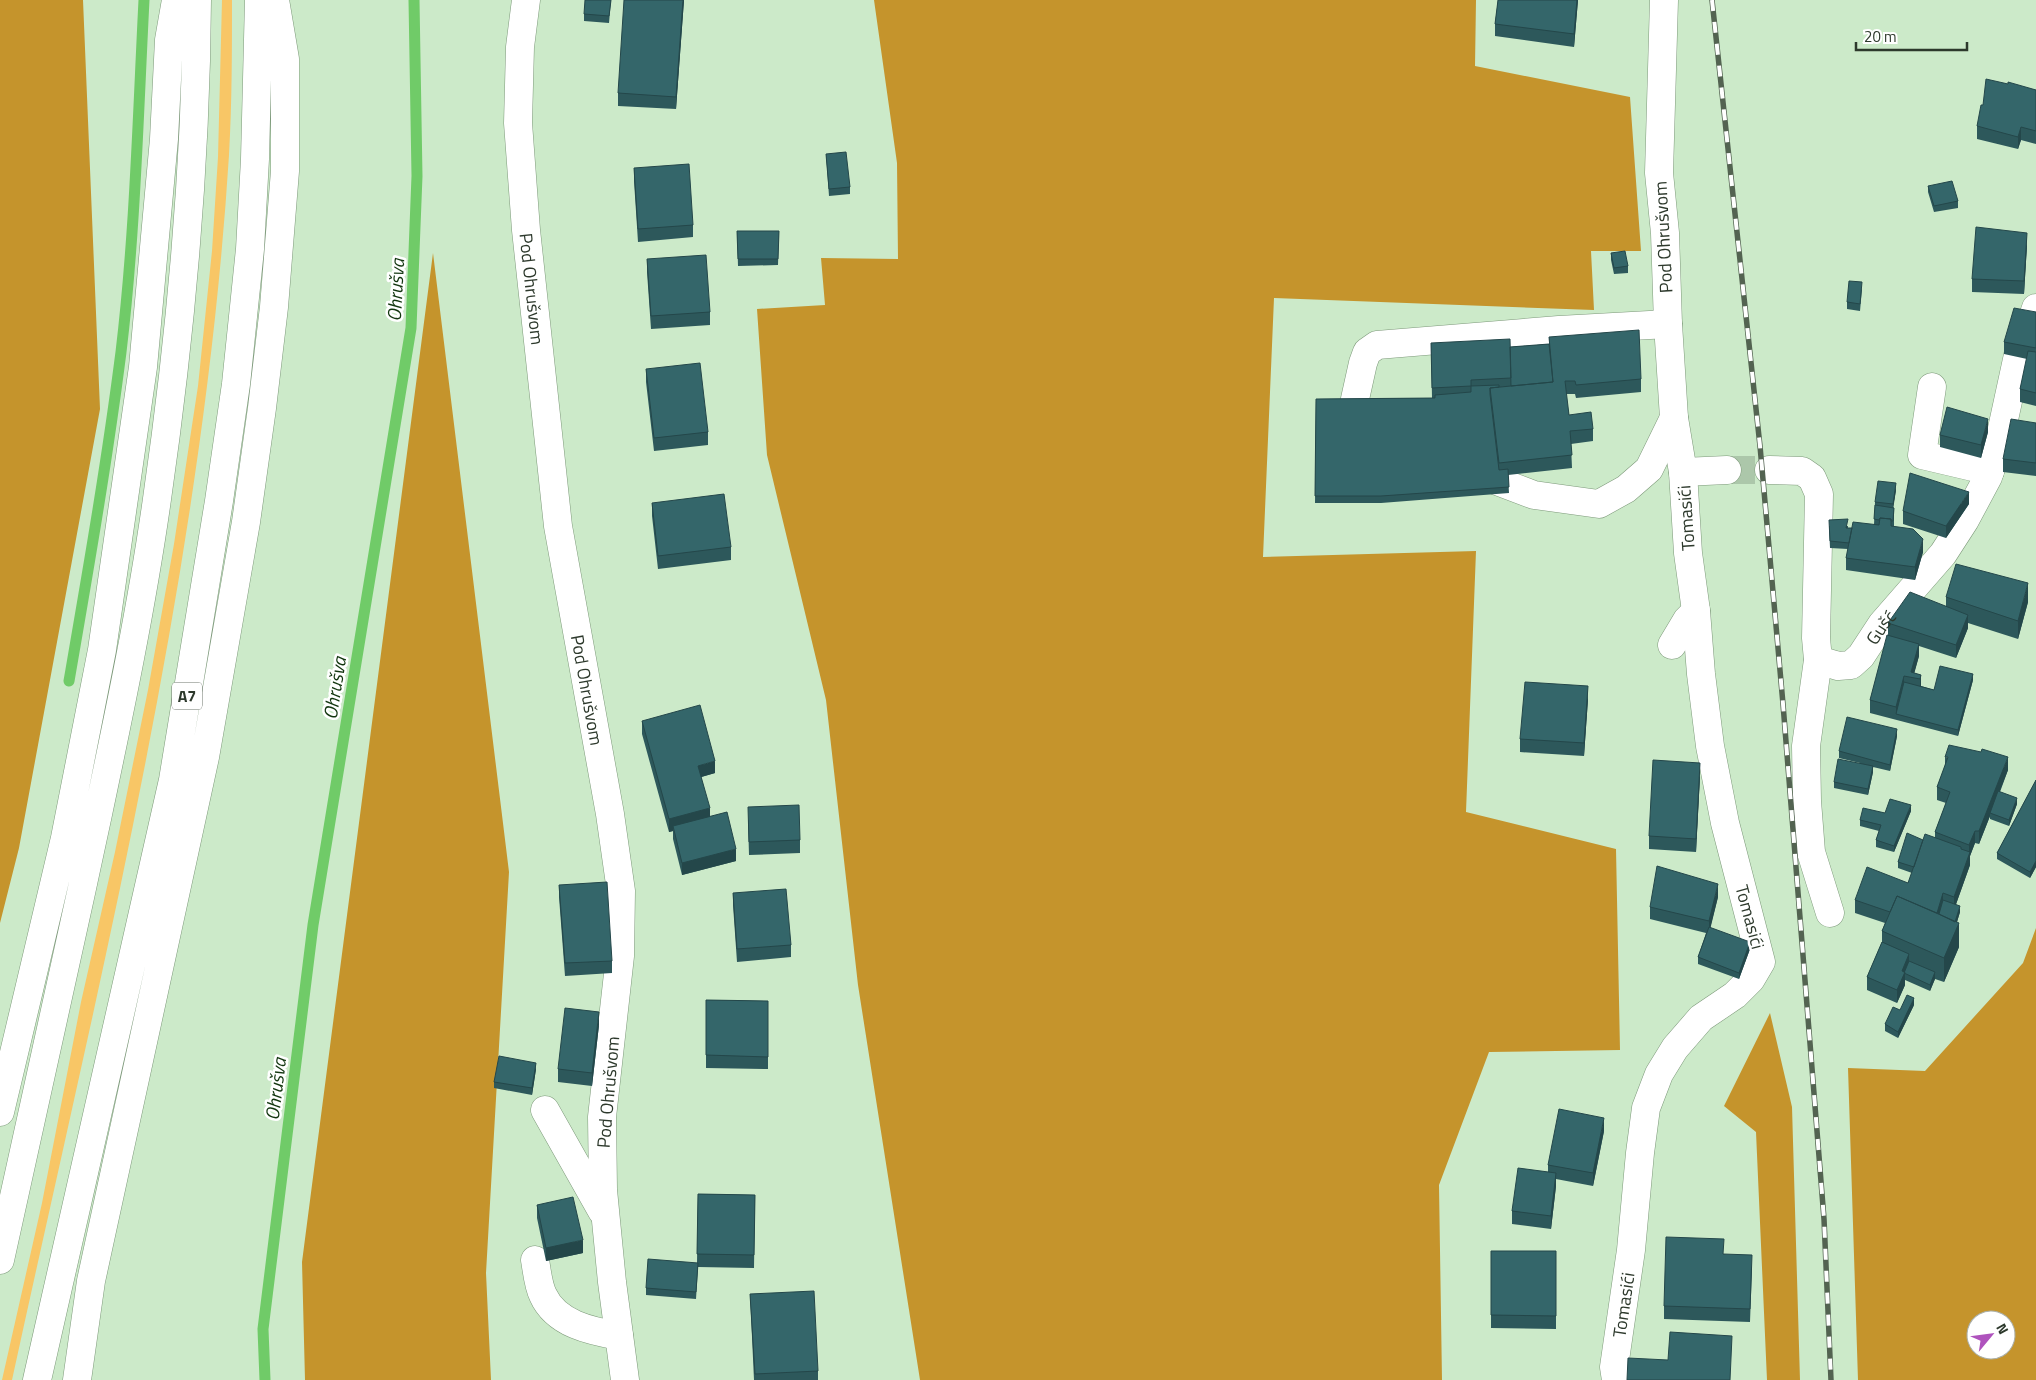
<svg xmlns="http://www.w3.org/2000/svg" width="2036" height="1380" viewBox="0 0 2036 1380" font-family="'Titillium Web',sans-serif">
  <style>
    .green { fill: #f8c666 }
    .forest { fill: #c5942c; fill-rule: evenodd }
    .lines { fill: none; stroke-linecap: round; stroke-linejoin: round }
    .stream { stroke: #70cb68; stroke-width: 11 }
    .minor-tunnel { stroke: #acc7aa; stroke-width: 28; stroke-dasharray: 28 14; stroke-linecap: butt }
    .minor-casing { stroke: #7d997a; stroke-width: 29 }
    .highway-casing { stroke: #7d997a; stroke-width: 29 }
    .minor { stroke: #fff; stroke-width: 28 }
    .highway { stroke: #fff; stroke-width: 28 }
    .rail-casing { stroke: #536351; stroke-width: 5.5 }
    .rail { stroke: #fff; stroke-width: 4; stroke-dasharray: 11; stroke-linecap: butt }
    .wall { fill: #2d585b }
    .shaded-wall { fill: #24474a }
    .building { fill: #34666a; stroke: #24474a }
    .labels { text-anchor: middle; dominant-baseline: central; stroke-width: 5; stroke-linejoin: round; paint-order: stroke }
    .shield { fill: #fff; stroke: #6c746b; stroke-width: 1 }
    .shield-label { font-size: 16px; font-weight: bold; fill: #2d392c }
    .street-label { font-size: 18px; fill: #2d392c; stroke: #fff }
    .water-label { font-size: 19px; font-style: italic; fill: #12360f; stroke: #fff }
  </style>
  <rect width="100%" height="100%" fill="#cceac9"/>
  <path class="green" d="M222 0H232C232 51 232 103 229 155 203 570 100 975 12 1380H2L42 1203 81 1002 115 852 148 690 174 544 198 386 212 251 218 157Z"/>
  <path class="forest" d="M0 0H83L100 409 19 848 0 923Z
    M874 0H1476L1475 66 1630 97 1641 251H1591L1594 310 1274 298 1263 557 1476 551 1466 812 1616 849 1620 1050 1489 1052 1439 1185 1442 1380H920L858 985 826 700 767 455 757 309 825 305 821 258 898 259 897 163Z
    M433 253 509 872 486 1273 491 1380H305L302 1262Z
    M2036 928V1380H1858L1848 1068 1925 1071 2023 963ZM1976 1320H2006V1350H1976Z
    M1770 1013 1792 1107 1800 1380H1767L1756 1132 1724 1106Z"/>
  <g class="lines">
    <path class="stream" d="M69 681C88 571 107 462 121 352 135 235 138 117 144 0
      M265 1380 263 1329 313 925 411 328 417 176 414 0"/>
    <path class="minor-tunnel" d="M1727 470H1769"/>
    <defs>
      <g id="minor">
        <path id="s1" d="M526 0 520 47 518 123 526 230 558 526 610 814 621 891 620 956 602 1117 603 1190 612 1282 625 1380"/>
        <path d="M2030 325 2036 308"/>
        <path d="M1932 387 1922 455 1990 471"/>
        <path d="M1355 399 1363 363 1367 352 1377 345 1559 330 1668 324"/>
        <path id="s2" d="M1769 470 1802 471 1812 478 1819 494 1816 638 1818 660 1838 666 1851 665 1861 656 1882 624 1943 554 1965 520 1988 477 1998 447 2018 355"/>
        <path d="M1473 472 1534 495 1599 504 1626 489 1649 469 1674 418"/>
        <path d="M1683 472 1727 470"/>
        <path d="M1672 645 1687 620 1696 611"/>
        <path d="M1818 660 1806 746 1807 801 1811 852 1830 913"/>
        <path d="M545 1110 602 1211"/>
        <path d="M535 1260C537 1271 538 1285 543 1295 556 1324 591 1331 619 1336"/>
        <path id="s3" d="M1616 1380 1614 1367 1631 1250 1640 1153 1646 1108 1659 1074 1675 1048 1701 1018 1735 995 1751 979 1761 962 1725 823 1710 746 1701 674 1696 611 1688 553 1683 472 1674 418 1668 324 1665 233 1659 173 1664 0"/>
      </g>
      <path id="highway" d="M0 1112 65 838 102 650 143 367 164 139 169 40 176 0
        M0 1260C33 1112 66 963 98 814 120 710 142 605 157 499 181 333 196 167 197 0
        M37 1380 173 780 219 501 236 384 250 249 255 159 259 0
        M77 1380 91 1281 205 757 246 522 262 408 274 307 285 171V59L275 0"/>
    </defs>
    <use href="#minor" class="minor-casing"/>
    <use href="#highway" class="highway-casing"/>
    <use href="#minor" class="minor"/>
    <use href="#highway" class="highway"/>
    <defs>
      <path id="rail" d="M1712 0 1760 446 1783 704 1824 1219 1831 1380"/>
    </defs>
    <use href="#rail" class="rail-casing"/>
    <use href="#rail" class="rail"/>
  </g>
  <path class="wall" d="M611 0 609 23 584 21V14Z
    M684 0 676 109 618 106V93Z
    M1498 0H1578L1574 47 1495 36V24Z
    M2008 84 2036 90V144L2021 140 2018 149 1977 139V126L1983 105Z
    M826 154 850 187V194L829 196Z
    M634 168 693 225V237L638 242 634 181Z
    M1928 186 1958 201V208L1934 212 1928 192Z
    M737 231H779L778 265 738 266Z
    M2027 245 2024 294 1972 292V279Z
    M1611 253 1628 266V273L1614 274 1611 260Z
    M647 259 710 312V325L651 329 647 272Z
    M1862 289 1860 311 1847 309V302Z
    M2036 312V406L2020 402V389L2027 359 2004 354V342Z
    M1549 337 1641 379V392L1576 398 1575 394H1566L1569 415 1593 429V441L1571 444 1572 468 1508 475 1509 493 1381 503H1315L1316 399 1432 398 1431 343 1510 347 1549 344Z
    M646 369 708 432V445L654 451 646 382Z
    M2036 423V476L2003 472V459Z
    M1988 432 1981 458 1940 447V435Z
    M1896 490 1893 507 1894 508V527L1923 552 1915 580 1846 570V558L1848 549 1830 548 1829 526H1848V528H1852L1874 525 1875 502Z
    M652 503 731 547V560L658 569 652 516Z
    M1969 504 1946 538 1903 524V511Z
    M1946 597 2028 602 2018 639 1968 623V628L1956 658 1919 646V656L1914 673 1921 675V686L1934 690 1973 680 1958 736 1870 713V700L1888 635V623L1946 606Z
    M1588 699 1584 756 1520 752V739Z
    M642 721 715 773 701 777 710 817 736 861 682 875 673 839V831L669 832 642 734Z
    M1897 736 1890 771 1873 767V772L1868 795 1834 788V782L1860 763 1839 758V751Z
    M1945 757 2008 770 2000 792 2017 804 2009 826 1990 819V816L1979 844 1975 843 1970 856V865L1956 904 1960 912 1957 922 1959 947 1944 982 1935 979 1930 991 1905 980V985L1897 1003 1867 990V977L1882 942V931L1885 923 1855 913V900L1908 883 1912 873 1898 868V862L1923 840 1935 838V832L1946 803 1937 800V787L1945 766Z
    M1700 776 1696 852 1649 849V836Z
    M2036 780V867L2030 878 1997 859V853Z
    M1911 811 1894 852 1876 847V840L1879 831 1860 826V820L1885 813Z
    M748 820 800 840V853L749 855Z
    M559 885 612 961V973L565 976 559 897Z
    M733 893 791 945V957L737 962 733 905Z
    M1718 897 1710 928 1750 949 1739 979 1698 964V957L1706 933 1650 919V907Z
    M706 1000 768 1001V1069L706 1068Z
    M1914 1005 1898 1038 1885 1031V1024L1900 1010Z
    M599 1025 592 1086 558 1082V1069Z
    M536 1069 532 1095 494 1088V1082Z
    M1604 1131 1593 1186 1556 1179V1186L1551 1229 1512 1224V1211L1548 1172V1165Z
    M698 1194 755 1195 754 1268 698 1267 696 1299 646 1295V1288L697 1263Z
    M537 1205 583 1253 546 1261 537 1218Z
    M1491 1251H1556V1329L1491 1328Z
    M1724 1254 1752 1268 1750 1322 1664 1319V1306Z
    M750 1294 818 1371V1380H754Z"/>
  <path class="shaded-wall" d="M683 0H684L676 109V97Z
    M1577 0H1578L1574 47V34Z
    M2021 127V140L2018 149V137Z
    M2027 233V245L2024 294V281Z
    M1988 419V432L1981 458V445Z
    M1896 483V490L1893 510V504Z
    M1969 492V504L1946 538V526Z
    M1923 539V552L1915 580V567Z
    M2028 583V602L2018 639V621Z
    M1968 615V628L1956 658V645Z
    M1919 644V656L1913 678 1911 672Z
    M1973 674V680L1958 736V730Z
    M1921 675V688L1920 692V679Z
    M1904 676V688L1896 714V707Z
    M1588 686V699L1584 756V743Z
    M1897 729V736L1890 771V765Z
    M2008 757V770L1991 813H1990V816L1979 844V831Z
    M715 761V773L698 778V766Z
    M1700 763V776L1696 852V839Z
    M1873 766V772L1868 795V789Z
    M2017 798V804L2009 826V820Z
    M1911 805V811L1894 852V846Z
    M710 808V821L673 826V831L669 832V819Z
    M1975 831V843L1970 856V865L1954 910V897L1969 855V845Z
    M736 849V861L682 875V863Z
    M2036 861V867L2030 878V872Z
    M1718 884V897L1709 934V921Z
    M1943 893V906L1934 923Z
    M1960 906V912L1952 938 1959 923V947L1944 982V958Z
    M1750 942V949L1739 979V973Z
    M1909 954V967L1905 974V985L1897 1003V990L1902 971Z
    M1935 972V979L1930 991V985Z
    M1914 998V1005L1898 1038V1032Z
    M599 1012V1025L592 1086V1073Z
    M536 1063V1069L532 1095V1088Z
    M1604 1118V1131L1593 1186V1173Z
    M1556 1173V1186L1551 1229V1216Z
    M583 1240V1253L546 1261V1248Z"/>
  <path class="building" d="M585 0H611L609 16 584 14Z
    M624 0H683L676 97 618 93Z
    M1498 0H1577L1574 34 1495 24Z
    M1986 79 2008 84V82L2036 90V131L2021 127 2018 137 1977 126 1981 105H1983Z
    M846 152 850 187 829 189 826 154Z
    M689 164 693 225 638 229 634 168Z
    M1952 181 1958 201 1934 206 1928 186Z
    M1976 227 2027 233 2024 281 1972 279Z
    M737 231H779L778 259H738Z
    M1625 251 1628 266 1614 268 1611 253Z
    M706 255 710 312 651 316 647 259Z
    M1849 281 1862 282 1860 304 1847 302Z
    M2014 308 2036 312V348L2004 342Z
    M1639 330 1641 379 1576 385 1575 381H1565L1569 415 1591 412 1593 429 1570 431 1572 455 1499 463 1490 388 1553 382 1549 337Z
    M1510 339 1511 378 1471 380V386L1432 388 1431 343Z
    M1549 344 1553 382 1511 386 1510 347Z
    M2028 351 2036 352V393L2020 389Z
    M700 363 708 432 654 438 646 369Z
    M1499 385V387L1490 388V394L1499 470 1508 469 1509 487 1381 496H1315L1316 399 1435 398V395L1471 392V386Z
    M1947 407 1988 419 1981 445 1940 435Z
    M2011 419 2036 423V463L2003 459Z
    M1910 473 1969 492 1946 526 1903 511Z
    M1878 481 1896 483 1893 504 1875 502Z
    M724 494 731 547 658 556 652 503Z
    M1875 505 1894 508 1893 521H1891V519L1880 518 1879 520 1874 519Z
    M1880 518 1891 519V526L1913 529 1923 539 1915 567 1846 558 1853 522 1879 525Z
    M1848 519 1846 528H1852L1849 543 1830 541 1829 520Z
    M1956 564 2028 583 2018 621 1946 597Z
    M1910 592 1968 615 1956 645 1888 623Z
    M1887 635 1919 644 1911 672 1921 675 1920 679 1904 676 1896 707 1870 700Z
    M1940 666 1973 674 1958 730 1896 714 1904 682 1934 690Z
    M1525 682 1588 686 1584 743 1520 739Z
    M700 705 715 761 698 766 710 808 669 819 642 721Z
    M1847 717 1897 729 1890 765 1839 751Z
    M1949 745 1981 752 1982 749 2008 757 1979 831H1975L1969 845 1935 832 1950 792 1937 787 1948 757H1945Z
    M1838 759 1873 766 1868 789 1834 782Z
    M1653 760 1700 763 1696 839 1649 836Z
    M2036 780V861L2030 872 1997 853Z
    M1998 791 2017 798 2009 820 1990 813Z
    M1890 799 1911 805 1894 846 1876 840 1881 825 1860 820 1863 808 1885 813Z
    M799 805 800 840 749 842 748 807Z
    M727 812 736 849 682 863 673 826Z
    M1907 833 1923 840 1914 867 1898 862Z
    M1925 834 1961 847V849L1970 852 1954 897 1943 893 1937 913 1897 896 1890 912 1855 900 1867 867 1908 883Z
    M1657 866 1718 884 1709 921 1650 907Z
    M607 882 612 961 565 963 559 885Z
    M786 889 791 945 737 949 733 893Z
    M1897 896 1959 923 1944 958 1882 931Z
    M1943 900 1960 906 1955 922 1939 914Z
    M1709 927 1750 942 1739 973 1698 957Z
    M1882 942 1909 954 1902 971 1905 972 1897 990 1867 977Z
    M1909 961 1935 972 1930 985 1904 973Z
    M1907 995 1914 998 1898 1032 1885 1024 1893 1007 1900 1010Z
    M706 1000 768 1001V1057L706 1055Z
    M565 1008 599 1012 592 1073 558 1069Z
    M499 1056 536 1063 532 1088 494 1082Z
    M1559 1109 1604 1118 1593 1173 1548 1165Z
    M1518 1168 1556 1173 1551 1216 1512 1211Z
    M698 1194 755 1195 754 1255 697 1254Z
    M573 1197 583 1240 546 1248 537 1205Z
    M1666 1237 1724 1239 1723 1254 1752 1255 1750 1309 1664 1306Z
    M1491 1251H1556V1316L1491 1315Z
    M648 1259 698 1263 696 1292 646 1288Z
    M814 1291 818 1371 755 1374 750 1294Z
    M1670 1332 1732 1336 1730 1380H1627L1628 1358 1668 1360Z"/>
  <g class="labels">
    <rect class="shield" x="172" y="682.5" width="30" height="27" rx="4"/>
    <g class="shield-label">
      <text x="187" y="696">A7</text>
    </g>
    <g class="street-label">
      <text transform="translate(1663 237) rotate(-93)">Pod Ohrušvom</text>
      <text stroke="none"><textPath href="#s1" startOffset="290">Pod Ohrušvom</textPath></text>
      <text transform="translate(1686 518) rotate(-94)">Tomasići</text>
      <text stroke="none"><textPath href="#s2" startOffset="311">Gušć</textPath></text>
      <text stroke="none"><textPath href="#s1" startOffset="695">Pod Ohrušvom</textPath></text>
      <text transform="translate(1750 917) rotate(75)">Tomasići</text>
      <text transform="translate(608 1092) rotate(-85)">Pod Ohrušvom</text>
      <text stroke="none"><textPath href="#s3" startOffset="76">Tomasići</textPath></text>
    </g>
    <g class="water-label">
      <text transform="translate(395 290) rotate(-87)">Ohrušva</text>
      <text transform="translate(334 688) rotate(-81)">Ohrušva</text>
      <text transform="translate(275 1089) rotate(-83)">Ohrušva</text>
    </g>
  </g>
  <g transform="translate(1991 1335) rotate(61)"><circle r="24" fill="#ffffff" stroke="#abb0ab"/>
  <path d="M0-4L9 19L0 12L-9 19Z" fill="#af53bd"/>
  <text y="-8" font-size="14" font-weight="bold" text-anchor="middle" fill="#2d392c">N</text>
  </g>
  <path d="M1856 42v8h111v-8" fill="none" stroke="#2d392c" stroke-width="2.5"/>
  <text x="1864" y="42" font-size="15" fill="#2d392c" stroke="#ffffff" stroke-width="4" paint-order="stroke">20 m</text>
</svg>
